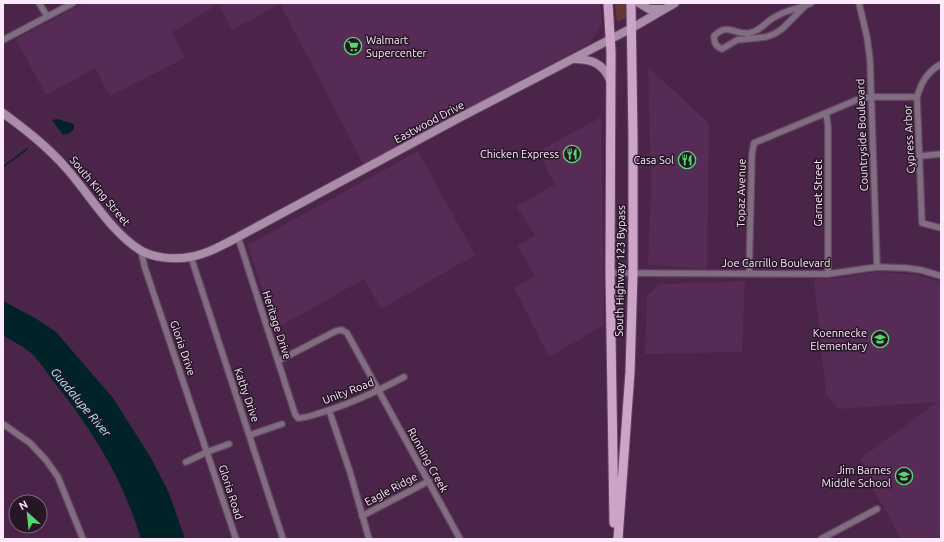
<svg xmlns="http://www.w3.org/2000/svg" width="944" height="542" viewBox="0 0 944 542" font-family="Ubuntu,sans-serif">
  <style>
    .built { fill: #562b55 }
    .green { fill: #643833 }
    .water { fill: #012227 }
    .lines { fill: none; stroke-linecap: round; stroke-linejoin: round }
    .stream { stroke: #012227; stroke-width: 1.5 }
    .street-casing { stroke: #664465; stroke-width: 8 }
    .secondary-casing { stroke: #664465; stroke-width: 10 }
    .primary-casing { stroke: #664465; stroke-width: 11 }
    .street { stroke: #806d7f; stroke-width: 5.5 }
    .secondary { stroke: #aa8da8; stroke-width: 8 }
    .primary { stroke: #cba4c8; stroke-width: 9 }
    .labels { text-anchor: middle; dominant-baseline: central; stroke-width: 3; stroke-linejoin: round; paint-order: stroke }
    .poi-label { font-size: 11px; fill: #fce9fb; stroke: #271626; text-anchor: end }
    .street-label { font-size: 11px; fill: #fce9fb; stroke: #271626 }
    .water-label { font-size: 12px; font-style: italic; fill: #a5f1fd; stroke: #271626 }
  </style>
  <rect width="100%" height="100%" fill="#4a2549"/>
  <path class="built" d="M84 3H600L602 22 591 42 364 165 280 4 232 30 219 4 172 32 185 58 110 96 95 68 46 95 16 39Z
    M648 67 709 123 707 269 648 265 651 185Z
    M601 117 604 325 549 357 514 288 535 276 517 246 535 235 516 206 555 185 538 152Z
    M418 151 475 255 381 309 364 279 275 329 248 245Z
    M874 272 895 273 916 275 941 282V539H901L875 492 860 459 937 402 839 409 826 395 814 279 840 278Z
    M745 281 742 352 645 354 647 296 659 284Z"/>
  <path class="green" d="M615 3H627L628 17 617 22Z"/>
  <path class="water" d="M57 119 74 124V129L70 133 63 135 52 120Z
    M3 301 35 318 56 332 113 398 151 458 169 493 185 539H141C124 481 92 429 54 382 47 373 40 361 31 353 23 346 12 341 3 335Z"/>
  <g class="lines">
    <path class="stream" d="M3 167 27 149"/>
    <defs>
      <path id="street" d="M39 3 47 16
        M859 3 867 37 870 60 877 267
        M805 6 782 29 774 34 766 37 737 40 722 49C715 46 714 42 714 36 728 22 734 35 749 33 761 31 765 22 775 17 784 11 795 9 805 6Z
        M805 6 811 3
        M3 40 73 3
        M941 64C927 72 921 83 917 97L922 223 941 228
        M826 113 828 126V274
        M920 156 941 154
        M238 237 295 414 298 418C306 418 313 415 320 413 350 404 376 392 404 377
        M141 251 145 268 236 539
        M191 257 283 539
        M610 273 828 274 877 267 906 268 921 270 941 276
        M749 274 752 154 754 143 859 99 871 97H917
        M278 361 336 331 342 330 347 333 460 539
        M329 410 350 472 369 539
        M3 424 30 443 46 460 58 477 83 539
        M250 435 282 424
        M186 462 207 452 229 444
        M362 516 429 481
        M821 539 877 509"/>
      <path id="secondary" d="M639 3 649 9H664
        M574 59C591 59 603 63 610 80
        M3 113C26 130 48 147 67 169 89 194 112 233 140 250 153 258 175 260 190 257 207 254 223 245 238 237L457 119 632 28 675 3"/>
      <path id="primary" d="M608 3 611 52 610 273 614 523
        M618 539 630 372 633 273V140L631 3"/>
    </defs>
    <use href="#street" class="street-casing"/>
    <use href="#secondary" class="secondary-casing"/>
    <use href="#primary" class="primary-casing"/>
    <use href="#street" class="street"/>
    <use href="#secondary" class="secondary"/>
    <use href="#primary" class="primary"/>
  </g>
  <defs>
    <symbol id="supermarket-ring" viewBox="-11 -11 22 22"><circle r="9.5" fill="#271626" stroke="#55d672" stroke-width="1.5"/><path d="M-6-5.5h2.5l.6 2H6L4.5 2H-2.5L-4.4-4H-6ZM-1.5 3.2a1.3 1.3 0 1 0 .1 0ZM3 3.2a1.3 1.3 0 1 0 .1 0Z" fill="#55d672"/></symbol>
    <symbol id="restaurant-ring" viewBox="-11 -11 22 22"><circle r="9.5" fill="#271626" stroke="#55d672" stroke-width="1.5"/><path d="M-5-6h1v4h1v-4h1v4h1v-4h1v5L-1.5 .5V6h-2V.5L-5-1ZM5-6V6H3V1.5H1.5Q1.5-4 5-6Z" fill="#55d672"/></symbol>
    <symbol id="school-ring" viewBox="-11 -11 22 22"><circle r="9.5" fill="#271626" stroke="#55d672" stroke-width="1.5"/><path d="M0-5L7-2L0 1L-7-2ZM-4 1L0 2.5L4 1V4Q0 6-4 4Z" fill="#55d672"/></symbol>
  </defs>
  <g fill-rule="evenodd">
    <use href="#supermarket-ring" x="343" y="36" width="20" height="20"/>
    <use href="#restaurant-ring" x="562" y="144" width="20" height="20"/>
    <use href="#restaurant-ring" x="677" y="150" width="20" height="20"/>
    <use href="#school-ring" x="870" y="329" width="20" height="20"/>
    <use href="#school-ring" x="894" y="466" width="20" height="20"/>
  </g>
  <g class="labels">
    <g class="poi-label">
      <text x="366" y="40" text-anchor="start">Walmart<tspan x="366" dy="13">Supercenter</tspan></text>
      <text x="559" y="154">Chicken Express</text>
      <text x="674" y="160">Casa Sol</text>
      <text x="867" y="333">Koennecke<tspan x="867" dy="13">Elementary</tspan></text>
      <text x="891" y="470">Jim Barnes<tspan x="891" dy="13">Middle School</tspan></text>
    </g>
    <g class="street-label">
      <text transform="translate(429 122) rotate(-28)">Eastwood Drive</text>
      <text transform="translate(862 135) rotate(-92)">Countryside Boulevard</text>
      <text transform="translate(909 139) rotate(-93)">Cypress Arbor</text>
      <text transform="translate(100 191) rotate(50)">South King Street</text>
      <text transform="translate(741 193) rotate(-89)">Topaz Avenue</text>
      <text transform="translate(818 193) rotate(-90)">Garnet Street</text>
      <text x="776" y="263">Joe Carrillo Boulevard</text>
      <text transform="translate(620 271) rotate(-89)">South Highway 123 Bypass</text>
      <text transform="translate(277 325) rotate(72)">Heritage Drive</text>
      <text transform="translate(183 348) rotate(71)">Gloria Drive</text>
      <text transform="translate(348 391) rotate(-21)">Unity Road</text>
      <text transform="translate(247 395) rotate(71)">Kathy Drive</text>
      <text transform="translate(428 460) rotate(61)">Running Creek</text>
      <text transform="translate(391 489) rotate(-28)">Eagle Ridge</text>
      <text transform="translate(231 492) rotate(72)">Gloria Road</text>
    </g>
    <g class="water-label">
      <text transform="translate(81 402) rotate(50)">Guadalupe River</text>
    </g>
  </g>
  <rect width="944" height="542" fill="none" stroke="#fce9fb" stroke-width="8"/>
  <g transform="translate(28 514) rotate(333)"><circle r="19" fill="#271626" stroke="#7c6a7b"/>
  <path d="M0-3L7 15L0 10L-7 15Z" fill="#55d672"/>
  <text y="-6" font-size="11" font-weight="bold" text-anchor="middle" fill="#fce9fb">N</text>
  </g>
</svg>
